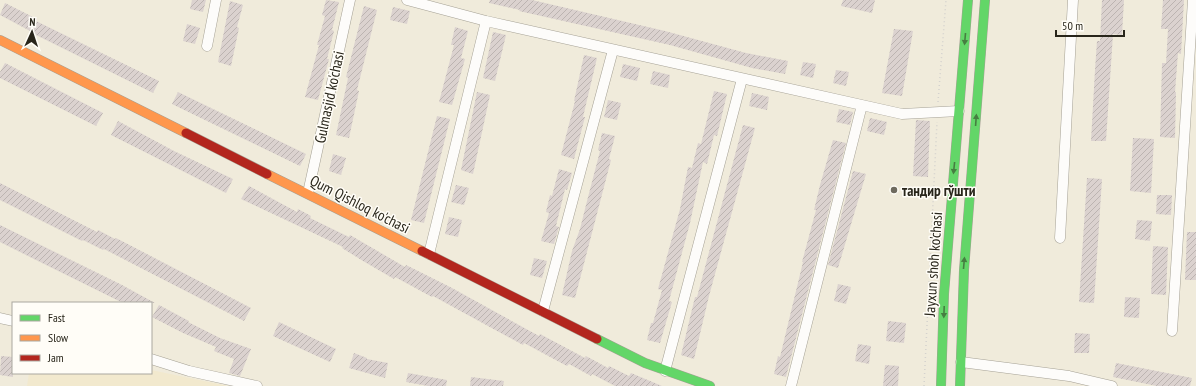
<svg xmlns="http://www.w3.org/2000/svg" width="1196" height="386" viewBox="0 0 1196 386" font-family="'PT Sans Narrow',sans-serif">
  <style>
    .built { fill: #f2e9ce }
    .building { fill: url(#building-hatch) }
    .lines { fill: none; stroke-linecap: round; stroke-linejoin: round }
    .street-casing { stroke: #a5a195; stroke-width: 11 }
    .fast-casing { stroke: #a5a195; stroke-width: 10 }
    .slow-casing { stroke: #a5a195; stroke-width: 10 }
    .jam-casing { stroke: #a5a195; stroke-width: 10 }
    .path { stroke: #d4d2ce; stroke-width: 1.5; stroke-dasharray: 1 3; stroke-linecap: butt }
    .street { stroke: #fdfcfa; stroke-width: 10 }
    .fast { stroke: #63d668; stroke-width: 9 }
    .slow { stroke: #ff974d; stroke-width: 9 }
    .jam { stroke: #b3261e; stroke-width: 9 }
    .oneway { fill: #467e41 }
    .poi-dot { fill: #6e6a5e; stroke: #fffdf7; stroke-width: 1.5 }
    .labels { text-anchor: middle; dominant-baseline: central; stroke-width: 3; stroke-linejoin: round; paint-order: stroke }
    .street-label { font-size: 15px; fill: #28251a; stroke: #fffdf7 }
    .poi-label { font-size: 15px; font-weight: bold; fill: #28251a; stroke: #fffdf7; text-anchor: start }
  </style>
  <defs>
    <pattern id="building-hatch" width="6" height="6" patternUnits="userSpaceOnUse"><rect width="6" height="6" fill="#dbd2cf"/><path d="M-1 1l2-2M0 6l6-6M5 7l2-2" fill="none" stroke="#bcb4b1"/></pattern>
  </defs>
  <rect width="100%" height="100%" fill="#f0ebdb"/>
  <path class="built" d="M151 370 228 386H27L29 373H151Z"/>
  <path class="building" d="M192 0H206L203 12 190 9Z
    M326 0 339 2 332 30 334 31 327 59H329L318 100 305 97 319 45H317L325 16 322 15Z
    M490 0H532L665 31 746 53 788 61 785 74 752 68 670 45 519 11 520 10 489 3Z
    M843 0H875L872 13 841 6Z
    M1102 0H1124L1122 35 1113 34 1106 141H1091L1095 70 1097 41H1100Z
    M1163 0H1184L1181 54 1178 53 1175 92H1176L1175 138 1160 137 1162 63H1166L1168 29H1161Z
    M230 1 243 5 237 27 239 28 231 66 218 62Z
    M5 3 37 19 36 21 159 81 153 93 32 33V32L0 15Z
    M364 6 377 10 357 90 359 91 349 138 336 135 348 78 346 77Z
    M393 7 410 11 407 24 390 20Z
    M187 24 200 28 195 44 183 41Z
    M455 27 468 31 461 58 465 59 452 105 439 102 454 45H451Z
    M894 29 913 31 902 96 882 93Z
    M493 32 506 35 495 81 483 78Z
    M584 55 597 58 583 117H585L574 159 561 155 575 101H574Z
    M803 62 816 64 813 78 800 75Z
    M5 63 103 113 96 126 0 78V72Z
    M623 64 640 68 637 81 620 77Z
    M836 70 849 72 846 86 833 83Z
    M653 71 670 75 668 88 650 84Z
    M714 91 727 94 717 136 714 135 707 164 703 162 690 223 669 301 672 302 660 343 647 340 651 323H653L662 290 658 289 680 209 688 167 692 168 698 143 701 144Z
    M178 92 306 154 300 166 172 104Z
    M477 92 490 95 473 174 461 170Z
    M752 93 769 97 767 110 749 106Z
    M608 100 621 103 617 120 604 117Z
    M839 109 853 112 850 125 836 122Z
    M437 116 450 119 424 223 411 220Z
    M870 118 887 122 884 135 867 131Z
    M916 120 930 121 928 177 913 176Z
    M118 121 174 151 233 179 226 193 111 135Z
    M743 125 755 128 709 296 694 359 681 355 695 297H697Z
    M602 133 615 136 609 159 611 160 575 298 562 295 572 251 580 229 587 201 600 151 598 150Z
    M1133 138 1154 139 1151 193 1130 191Z
    M833 140 846 143 786 377 774 374 778 356 780 357 803 262H802L816 210H814L820 185Z
    M333 154 346 158 341 175 329 171Z
    M559 169 572 173 567 190 565 189 556 226 559 227 554 244 541 241 549 213 546 212 550 195 552 196Z
    M853 171 866 174 838 268 828 265Z
    M1087 178 1102 179 1094 303 1079 302Z
    M0 183 97 232 98 230 115 239 116 238 251 308 244 321 104 249 103 250 83 240 82 241 0 200Z
    M456 185 469 188 464 205 451 202Z
    M249 186 297 212 298 209 311 216 310 218 349 237 350 235 405 267 406 265 452 288 539 336 540 334 585 358 586 356 608 368 609 366 629 376 631 373 662 386H615L592 374 591 376 569 364 567 366 524 343 523 345 433 296 432 297 395 277 394 279 363 261 342 248 343 247 241 199Z
    M1157 195H1172L1171 215 1156 214Z
    M449 217 462 220 458 237 445 234Z
    M1137 220 1152 221 1150 241 1135 239Z
    M0 225 122 285 155 303H123L34 259 0 242Z
    M1187 232H1196V280H1185Z
    M1153 246 1168 247 1166 295 1151 294Z
    M534 258 547 261 542 278 530 275Z
    M838 284 851 287 846 304 834 301Z
    M1125 297 1140 298 1139 318 1124 317Z
    M159 305 189 321 188 322 220 338 251 349 240 376 229 373 234 359 214 351 216 347 183 333 152 317Z
    M888 321 906 323 904 343 886 341Z
    M279 322 336 349 330 362 273 336Z
    M1075 333 1090 334 1089 353H1074Z
    M858 344 871 346 869 364 855 361Z
    M354 353 367 358V359L388 363 385 378 349 368Z
    M1 356 13 357V377L0 375Z
    M1116 363 1192 378 1190 386H1157L1113 377Z
    M885 365 899 366 898 386H883Z
    M408 373 447 380 446 386H428L406 382Z
    M471 377 504 381 503 386H470Z"/>
  <g class="lines">
    <defs>
      <path id="street" d="M407 0 486 21 902 114 959 111
        M207 46 216 0
        M308 193 350 0
        M1060 238 1073 0
        M429 254 486 21
        M543 311 613 50
        M0 318 13 321
        M1172 331 1193 0
        M151 359 189 371 257 386
        M961 362 1069 376 1112 386
        M665 371 742 79
        M791 386 862 105"/>
      <path id="fast" d="M597 339 645 363 710 386
        M941 386 944 294 968 0
        M960 386 964 270 985 0"/>
      <path id="slow" d="M0 40 186 133
        M267 174 422 251"/>
      <path id="jam" d="M186 133 267 174
        M422 251 597 339"/>
    </defs>
    <use href="#street" class="street-casing"/>
    <use href="#fast" class="fast-casing"/>
    <use href="#slow" class="slow-casing"/>
    <use href="#jam" class="jam-casing"/>
    <path class="path" d="M938 102 946 0
      M924 386 937 122"/>
    <use href="#street" class="street"/>
    <use href="#fast" class="fast"/>
    <use href="#slow" class="slow"/>
    <use href="#jam" class="jam"/>
  </g>
  <defs><path id="oneway-solid" d="M-6-.8H1V-3.2L6.5 0L1 3.2V.8H-6Z"/></defs>
  <g class="oneway">
    <use href="#oneway-solid" transform="translate(965 39) rotate(95)"/>
    <use href="#oneway-solid" transform="translate(976 120) rotate(-86)"/>
    <use href="#oneway-solid" transform="translate(954 168) rotate(96)"/>
    <use href="#oneway-solid" transform="translate(964 263) rotate(-85)"/>
    <use href="#oneway-solid" transform="translate(944 312) rotate(92)"/>
  </g>
  <circle class="poi-dot" cx="894" cy="190" r="4"/>
  <g class="labels">
    <g class="street-label">
      <text transform="translate(329 97) rotate(-78)">Gulmasjid ko'chasi</text>
      <text transform="translate(360 204) rotate(27)">Qum Qishloq ko'chasi</text>
      <text transform="translate(933 264) rotate(-86)">Jayxun shoh ko'chasi</text>
    </g>
    <g class="poi-label">
      <text x="902" y="190">тандир гўшти</text>
    </g>
  </g>
  <rect x="12" y="302" width="140" height="72" fill="#fffdf7" stroke="#a9a79f"/>
  <rect x="20" y="315" width="20" height="6" fill="#63d668" stroke="#a9a79f"/>
  <text x="48" y="322" font-size="12" fill="#28251a">Fast</text>
  <rect x="20" y="335" width="20" height="6" fill="#ff974d" stroke="#a9a79f"/>
  <text x="48" y="342" font-size="12" fill="#28251a">Slow</text>
  <rect x="20" y="355" width="20" height="6" fill="#b3261e" stroke="#a9a79f"/>
  <text x="48" y="362" font-size="12" fill="#28251a">Jam</text>
  <g transform="translate(32 32) rotate(3)" stroke="#fffdf7" stroke-width="3" paint-order="stroke">
  <path d="M0-3L7 15L0 10L-7 15Z" fill="#28251a"/>
  <text y="-6" font-size="11" font-weight="bold" text-anchor="middle" fill="#28251a">N</text>
  </g>
  <path d="M1056 30v6h68v-6" fill="none" stroke="#28251a" stroke-width="2"/>
  <text x="1062" y="30" font-size="12" fill="#28251a" stroke="#fffdf7" stroke-width="3" paint-order="stroke">50 m</text>
</svg>
